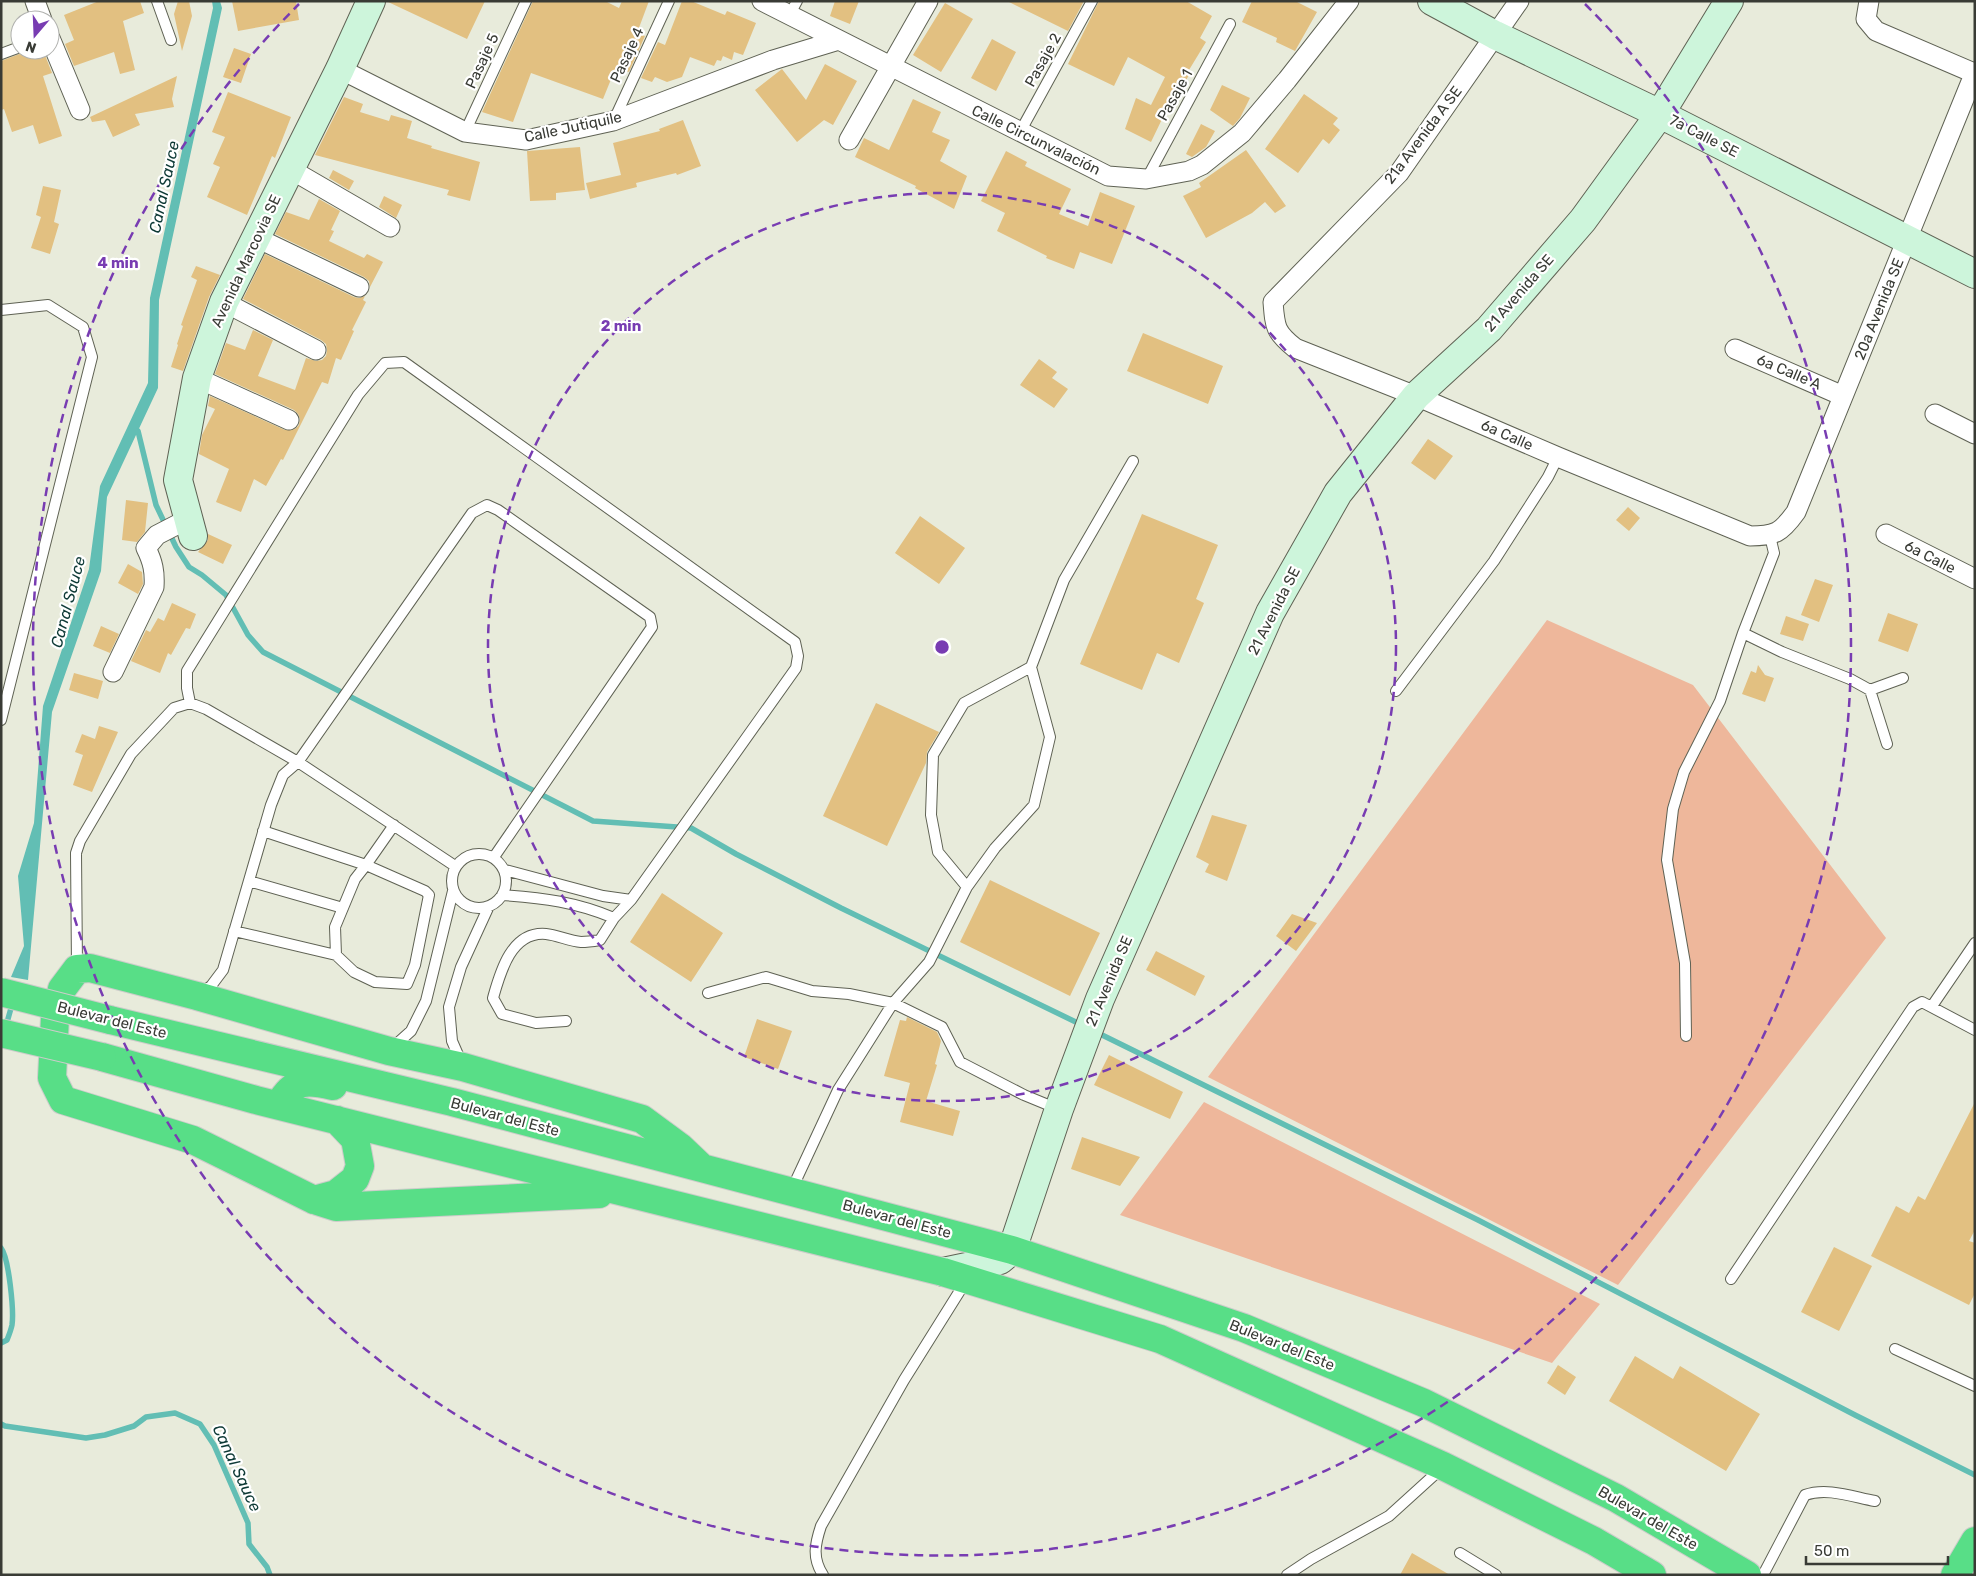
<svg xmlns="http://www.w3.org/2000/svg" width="1976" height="1576" viewBox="0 0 1976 1576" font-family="Rubik,sans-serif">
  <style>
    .green { fill: #eeb79b }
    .water { fill: #62beb4 }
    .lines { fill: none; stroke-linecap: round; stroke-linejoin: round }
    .stream { stroke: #62beb4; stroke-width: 5.5 }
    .building { fill: #e2c081 }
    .lane-casing { stroke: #5f6254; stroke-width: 12 }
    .street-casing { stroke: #5f6254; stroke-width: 21 }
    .secondary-casing { stroke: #5f6254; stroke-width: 30 }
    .highway-casing { stroke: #ccccca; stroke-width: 30 }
    .lane { stroke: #fff; stroke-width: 10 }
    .street { stroke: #fff; stroke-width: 19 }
    .secondary { stroke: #cdf5db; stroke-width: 28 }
    .highway { stroke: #58de87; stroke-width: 28 }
    .highway-bridge-casing { stroke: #ccccca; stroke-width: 30; stroke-linecap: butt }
    .highway-bridge { stroke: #58de87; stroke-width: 28 }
    .ring { fill: none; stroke: #783cb2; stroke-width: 2.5; stroke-dasharray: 9 6 }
    .labels { text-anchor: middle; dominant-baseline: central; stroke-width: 4.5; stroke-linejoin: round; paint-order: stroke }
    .street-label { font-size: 15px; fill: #393b35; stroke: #fff }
    .water-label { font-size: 16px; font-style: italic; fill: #0e3a36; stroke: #fff }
    .centre { fill: #783cb2; stroke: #fff; stroke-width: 2.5 }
    .ring-label { font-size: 15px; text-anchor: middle; font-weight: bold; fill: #783cb2; stroke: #fff; stroke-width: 4.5; stroke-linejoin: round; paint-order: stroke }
  </style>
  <rect width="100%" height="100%" fill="#e8ebdb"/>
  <path class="green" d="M1547 620 1693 685 1886 938 1618 1285 1208 1077Z
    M1204 1102 1600 1304 1552 1363 1120 1215Z"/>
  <path class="water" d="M212 1H220L222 8 159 300 158 388 107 497 101 571 52 712 28 980 11 977 24 946 18 876 34 823 43 706 89 569 100 486 148 383 150 298 213 8Z"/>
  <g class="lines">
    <path class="stream" d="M138 431 156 505 176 547 189 567 202 575 226 595 248 635 263 652 593 821 691 828 736 854 841 908 1084 1026
      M6 1026 13 1001
      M1096 1032 1478 1220 1855 1415 1975 1475
      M1 1248C9 1258 14 1311 12 1325 11 1330 9 1335 7 1340L1 1343
      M1 1424 5 1426 86 1438 105 1435 134 1426 146 1417 175 1413 200 1424 214 1445 248 1523 249 1544 267 1567 270 1575"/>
  </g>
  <path class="building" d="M99 1H140L144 13 123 21 135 70 120 74 114 52 74 66 65 44 74 40 64 15Z
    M178 1H189L192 16 182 51 174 14Z
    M232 1H296L299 20 238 31Z
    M386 1H485L467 39Z
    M533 1H605L619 8 622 1H649L637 33 645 36 629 72 616 67 603 99 531 73 513 122 482 112Z
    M682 1H691L725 15 727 11 756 23 743 55 734 52 732 60 723 56 721 61 717 60 714 66 690 57 682 77 667 82 655 77 652 82 641 78 658 42 665 45Z
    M835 1H859L850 24 830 16Z
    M1007 1H1084L1068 31Z
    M1099 1H1186L1212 16 1200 38 1206 42 1189 70 1191 71 1181 90 1177 88 1151 142 1125 129 1136 98 1151 105 1165 77 1128 57 1114 86 1068 64Z
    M1252 1H1295L1317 12 1295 51 1276 42 1277 38 1242 22Z
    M945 3 973 19 941 72 913 55Z
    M992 39 1016 52 996 91 971 78Z
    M234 48 251 54 241 83 223 77Z
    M26 50H43L52 73 43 76 62 136 39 144 33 125 12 132 4 109 1 110V61L22 53Z
    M825 64 857 81 833 125 824 120 797 142 755 90 782 69 806 100Z
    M177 76 172 99 174 107 135 114 140 125 113 137 105 120 92 122 90 117Z
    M1222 85 1250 98 1240 118 1233 126 1210 110Z
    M228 92 291 117 275 158 272 156 247 215 207 197 220 167 213 164 225 137 212 132Z
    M1304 94 1338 118 1333 124 1340 130 1329 144 1323 139 1298 173 1265 149Z
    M344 97 363 104 360 112 389 121 391 115 412 121 407 138 432 146 431 148 480 162 470 201 447 195 449 190 315 155Z
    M913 99 941 112 932 132 950 140 940 161 967 176 954 209 915 188 916 186 855 157 864 138 889 150Z
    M683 120 701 166 677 175 676 173 636 183 637 187 590 199 586 183 621 175 613 143 660 131 659 129Z
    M1201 124 1215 131 1206 147 1192 157 1186 154Z
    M580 147 585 190 556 193V200L530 201 527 151Z
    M1246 150 1286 206 1275 213 1265 202 1252 213 1206 238 1183 196 1201 187 1199 183Z
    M1006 151 1027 162 1025 166 1071 189 1059 214 1088 226 1100 192 1135 206 1112 264 1080 252 1074 269 1046 258 1047 256 997 231 1005 213 981 201Z
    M333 170 354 181 349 190 329 178Z
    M43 186 61 190 54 222 59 224 50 254 31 248 41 217 36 215Z
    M384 196 402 205 396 218 379 207Z
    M319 199 340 211 331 230 334 231 329 241 364 258 367 254 383 262 370 287 369 281 364 277 275 234 286 212 309 220Z
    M265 254 354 297 359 298 365 296 363 300 366 302 352 330 354 331 341 360 336 358 328 384 322 382 283 460 281 459 266 486 254 479 241 512 216 502 229 469 199 454 202 435 215 409 208 406 210 396 285 430 295 429 299 425 300 419 298 414 294 410 215 374 226 343 245 350 253 330 273 340 258 376 295 390 306 358 316 361 322 360 326 356 327 350 326 344 321 340 243 299Z
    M196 266 220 275 209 297 183 371 171 367 178 345 177 344 183 326 181 325 197 280 191 277Z
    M1143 333 1223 366 1208 404 1127 371Z
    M1039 359 1057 372 1052 378 1068 389 1054 408 1020 385Z
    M1428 439 1453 456 1435 480 1411 463Z
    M126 500 148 503 145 532 137 542 122 540Z
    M1628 507 1640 518 1629 531 1616 520Z
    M1142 514 1218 545 1196 599 1204 603 1179 663 1157 653 1142 690 1080 664Z
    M920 516 965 548 939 584 895 553Z
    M208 534 232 545 223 564 198 552 208 540Z
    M128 564 142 572 143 584 138 594 118 583Z
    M1815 579 1833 585 1819 622 1801 615Z
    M172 603 196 614 190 629 186 628 171 655 168 653 160 673 131 661 146 630 150 632 158 618 164 621Z
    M1888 613 1918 624 1908 652 1878 641Z
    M1786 616 1809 624 1803 641 1780 634Z
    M101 626 119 634 110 653 93 646Z
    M1758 665 1765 675 1774 678 1765 702 1742 694 1751 671 1756 673Z
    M74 673 103 681 98 699 69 690Z
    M876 703 939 732 927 752 926 763 887 846 823 816Z
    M99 726 118 732 92 792 73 785 83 755 75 752 82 734 95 739Z
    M1212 815 1247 825 1227 881 1205 872 1209 864 1196 857Z
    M990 880 1100 933 1070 996 960 942Z
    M662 893 723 933 691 982 630 942Z
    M1292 914 1317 923 1296 951 1276 936Z
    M1156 951 1205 976 1195 996 1146 970Z
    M907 1017 937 1032 941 1041 935 1064 937 1065 926 1101 960 1111 953 1136 900 1122 910 1083 884 1076 900 1020 906 1021Z
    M757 1019 792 1031 778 1069 744 1057Z
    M1109 1055 1183 1092 1170 1119 1094 1085Z
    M1975 1102V1230L1969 1241 1975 1243V1293L1969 1305 1871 1256 1896 1206 1909 1213 1918 1196 1925 1200Z
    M1082 1137 1140 1157 1120 1186 1071 1169Z
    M1834 1247 1872 1266 1839 1331 1801 1312Z
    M1635 1356 1673 1379 1680 1366 1760 1414 1726 1471 1609 1401Z
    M1558 1365 1576 1377 1565 1395 1547 1383Z
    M1412 1553 1450 1575H1400Z"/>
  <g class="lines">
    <defs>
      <path id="lane" d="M157 1 171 40
        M789 16 797 1
        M1 54 20 47
        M614 120 669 1
        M465 132 526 1
        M1020 132 1092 1
        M1147 178 1230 24
        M1 310 48 305 83 327 92 357 1 720
        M1770 536 1774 553 1743 633 1782 652 1850 679 1870 690 1887 744
        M1870 690 1903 678
        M1396 691 1494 561 1548 477 1558 457
        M190 703 187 688V671L358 395 385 363 404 362 795 642 798 656 796 668 631 900 614 918 600 940C594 941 587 942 581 942 569 941 557 935 546 934 511 931 500 973 493 998L502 1014 536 1023 566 1021
        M263 831 366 865 394 825
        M452 881a27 27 0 1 1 54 0a27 27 0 1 1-54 0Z
        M366 865 425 891 429 895 415 965 407 984 375 982 354 972 336 955 335 927 355 879Z
        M505 870 603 896 631 900
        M249 881 343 908
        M967 887 938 852 931 815 933 755 964 703 1031 667
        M502 895C544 898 576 902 614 918
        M234 931 336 955
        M77 967 76 853 80 841 131 754 174 708 190 703 206 709 298 762 455 866
        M201 993 211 986 223 970 271 805 283 775 298 762 472 513 487 505 498 510 650 617 652 627 494 857
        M708 993 766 977 812 991 849 994 893 1003 942 1027 960 1062 1024 1095 1058 1109
        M1932 1006 1975 943
        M1686 1036 1685 963 1667 860 1673 809 1684 772 1720 701 1743 633
        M391 1049 411 1031 426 1001 453 891
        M462 1064 452 1041 449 1007 461 967 489 906
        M791 1191 838 1090 893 1003 929 962 967 887 995 848 1034 805 1050 737 1031 667 1064 580 1133 461
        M1731 1279 1913 1007 1922 1002 1975 1030
        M1895 1349 1975 1386
        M1460 1553 1496 1575
        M823 1575C812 1558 815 1544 821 1526L904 1380 966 1281
        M1287 1575 1311 1559 1389 1516 1443 1467
        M1763 1575 1805 1495C1827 1487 1853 1497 1875 1501"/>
      <path id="street" d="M35 1 42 20
        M762 1 1108 176 1146 179 1189 171 1202 165 1242 133 1287 80 1349 1
        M1519 1 1399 173 1273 302C1275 327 1275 332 1295 348L1416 396 1558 457 1750 536C1775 536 1781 533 1796 512L1975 72
        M1869 1 1866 19 1876 31 1974 73
        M50 38 80 110
        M340 69 465 132 526 140 613 121 773 60 839 40
        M849 140 928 1
        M290 169 390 227
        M255 237 359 287
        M224 302 316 350
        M1735 349 1843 396
        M197 378 289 420
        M1935 414 1975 434
        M1886 534 1975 579
        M113 672 154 587C155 572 153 562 146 548L157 535 188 519"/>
      <path id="secondary" d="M1432 1 1495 35 1660 114 1975 274
        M193 536 178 480 197 378 224 302 340 69 371 1
        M943 1272 1000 1260 1012 1250 1059 1109 1100 999 1270 613 1338 493 1416 396 1489 329 1583 220 1660 114 1729 1"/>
      <path id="highway" d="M110 1020 452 1102 1012 1250 1244 1328 1424 1403 1616 1498 1747 1575
        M102 1057 256 1100 943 1272 1160 1339 1443 1466 1594 1541 1652 1575
        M279 1105C293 1079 306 1080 333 1086
        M599 1194 336 1207 314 1200 193 1140 63 1100 52 1078 55 1017 62 989 77 969 90 968 197 996 389 1051 463 1067 642 1119 680 1147 700 1166
        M314 1200 336 1194 355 1179 360 1166 355 1139 337 1120
        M1955 1575 1975 1541"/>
    </defs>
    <use href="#lane" class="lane-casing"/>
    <use href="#street" class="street-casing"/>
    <use href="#secondary" class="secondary-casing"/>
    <use href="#highway" class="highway-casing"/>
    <use href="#lane" class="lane"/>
    <use href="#street" class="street"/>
    <use href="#secondary" class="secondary"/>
    <use href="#highway" class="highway"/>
    <defs>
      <path id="highway-bridge" d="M1 992 110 1020
        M1 1033 102 1057"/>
    </defs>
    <use href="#highway-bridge" class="highway-bridge-casing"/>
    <use href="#highway-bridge" class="highway-bridge"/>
  </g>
  <g class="ring">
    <circle cx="942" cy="647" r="454"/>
    <path d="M1585 4A909 909 0 1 1 299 4"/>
  </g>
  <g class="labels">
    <g class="street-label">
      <text transform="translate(627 55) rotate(-65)">Pasaje 4</text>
      <text transform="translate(1043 60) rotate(-61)">Pasaje 2</text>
      <text transform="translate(482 61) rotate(-65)">Pasaje 5</text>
      <text transform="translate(1175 95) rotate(-61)">Pasaje 1</text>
      <text transform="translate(573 127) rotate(-12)">Calle Jutiquile</text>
      <text transform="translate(1423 135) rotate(-53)">21a Avenida A SE</text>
      <text transform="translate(1704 136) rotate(27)">7a Calle SE</text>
      <text transform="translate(1036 140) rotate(26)">Calle Circunvalación</text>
      <text transform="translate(246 261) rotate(-65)">Avenida Marcovia SE</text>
      <text transform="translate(1519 293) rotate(-49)">21 Avenida SE</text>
      <text transform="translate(1879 309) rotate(-68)">20a Avenida SE</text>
      <text transform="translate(1789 372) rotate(23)">6a Calle A</text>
      <text transform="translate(1507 435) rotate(24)">6a Calle</text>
      <text transform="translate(1930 557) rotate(27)">6a Calle</text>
      <text transform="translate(1274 611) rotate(-63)">21 Avenida SE</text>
      <text transform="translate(1109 981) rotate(-67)">21 Avenida SE</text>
      <text transform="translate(112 1020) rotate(14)">Bulevar del Este</text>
      <text transform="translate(505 1117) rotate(15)">Bulevar del Este</text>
      <text transform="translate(897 1219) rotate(15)">Bulevar del Este</text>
      <text transform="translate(1282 1345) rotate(22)">Bulevar del Este</text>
      <text transform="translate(1648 1518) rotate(30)">Bulevar del Este</text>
    </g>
    <g class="water-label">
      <text transform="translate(164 187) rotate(-78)">Canal Sauce</text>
      <text transform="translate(68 602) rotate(-75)">Canal Sauce</text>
      <text transform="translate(237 1468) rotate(65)">Canal Sauce</text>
    </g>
  </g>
  <circle cx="942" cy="647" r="8" class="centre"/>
  <g class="ring-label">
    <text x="118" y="268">4 min</text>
    <text x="621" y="331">2 min</text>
  </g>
  <rect width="1976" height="1576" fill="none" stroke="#393b35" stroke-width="5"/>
  <g transform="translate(35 35) rotate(199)"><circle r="24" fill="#ffffff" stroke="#b0b1ae"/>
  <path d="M0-4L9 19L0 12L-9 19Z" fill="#783cb2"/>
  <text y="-8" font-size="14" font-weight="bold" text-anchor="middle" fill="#393b35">N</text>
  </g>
  <path d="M1806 1556v8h142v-8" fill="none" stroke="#393b35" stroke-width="2.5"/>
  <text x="1814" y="1556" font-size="15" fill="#393b35" stroke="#ffffff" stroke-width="4" paint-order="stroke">50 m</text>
</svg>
